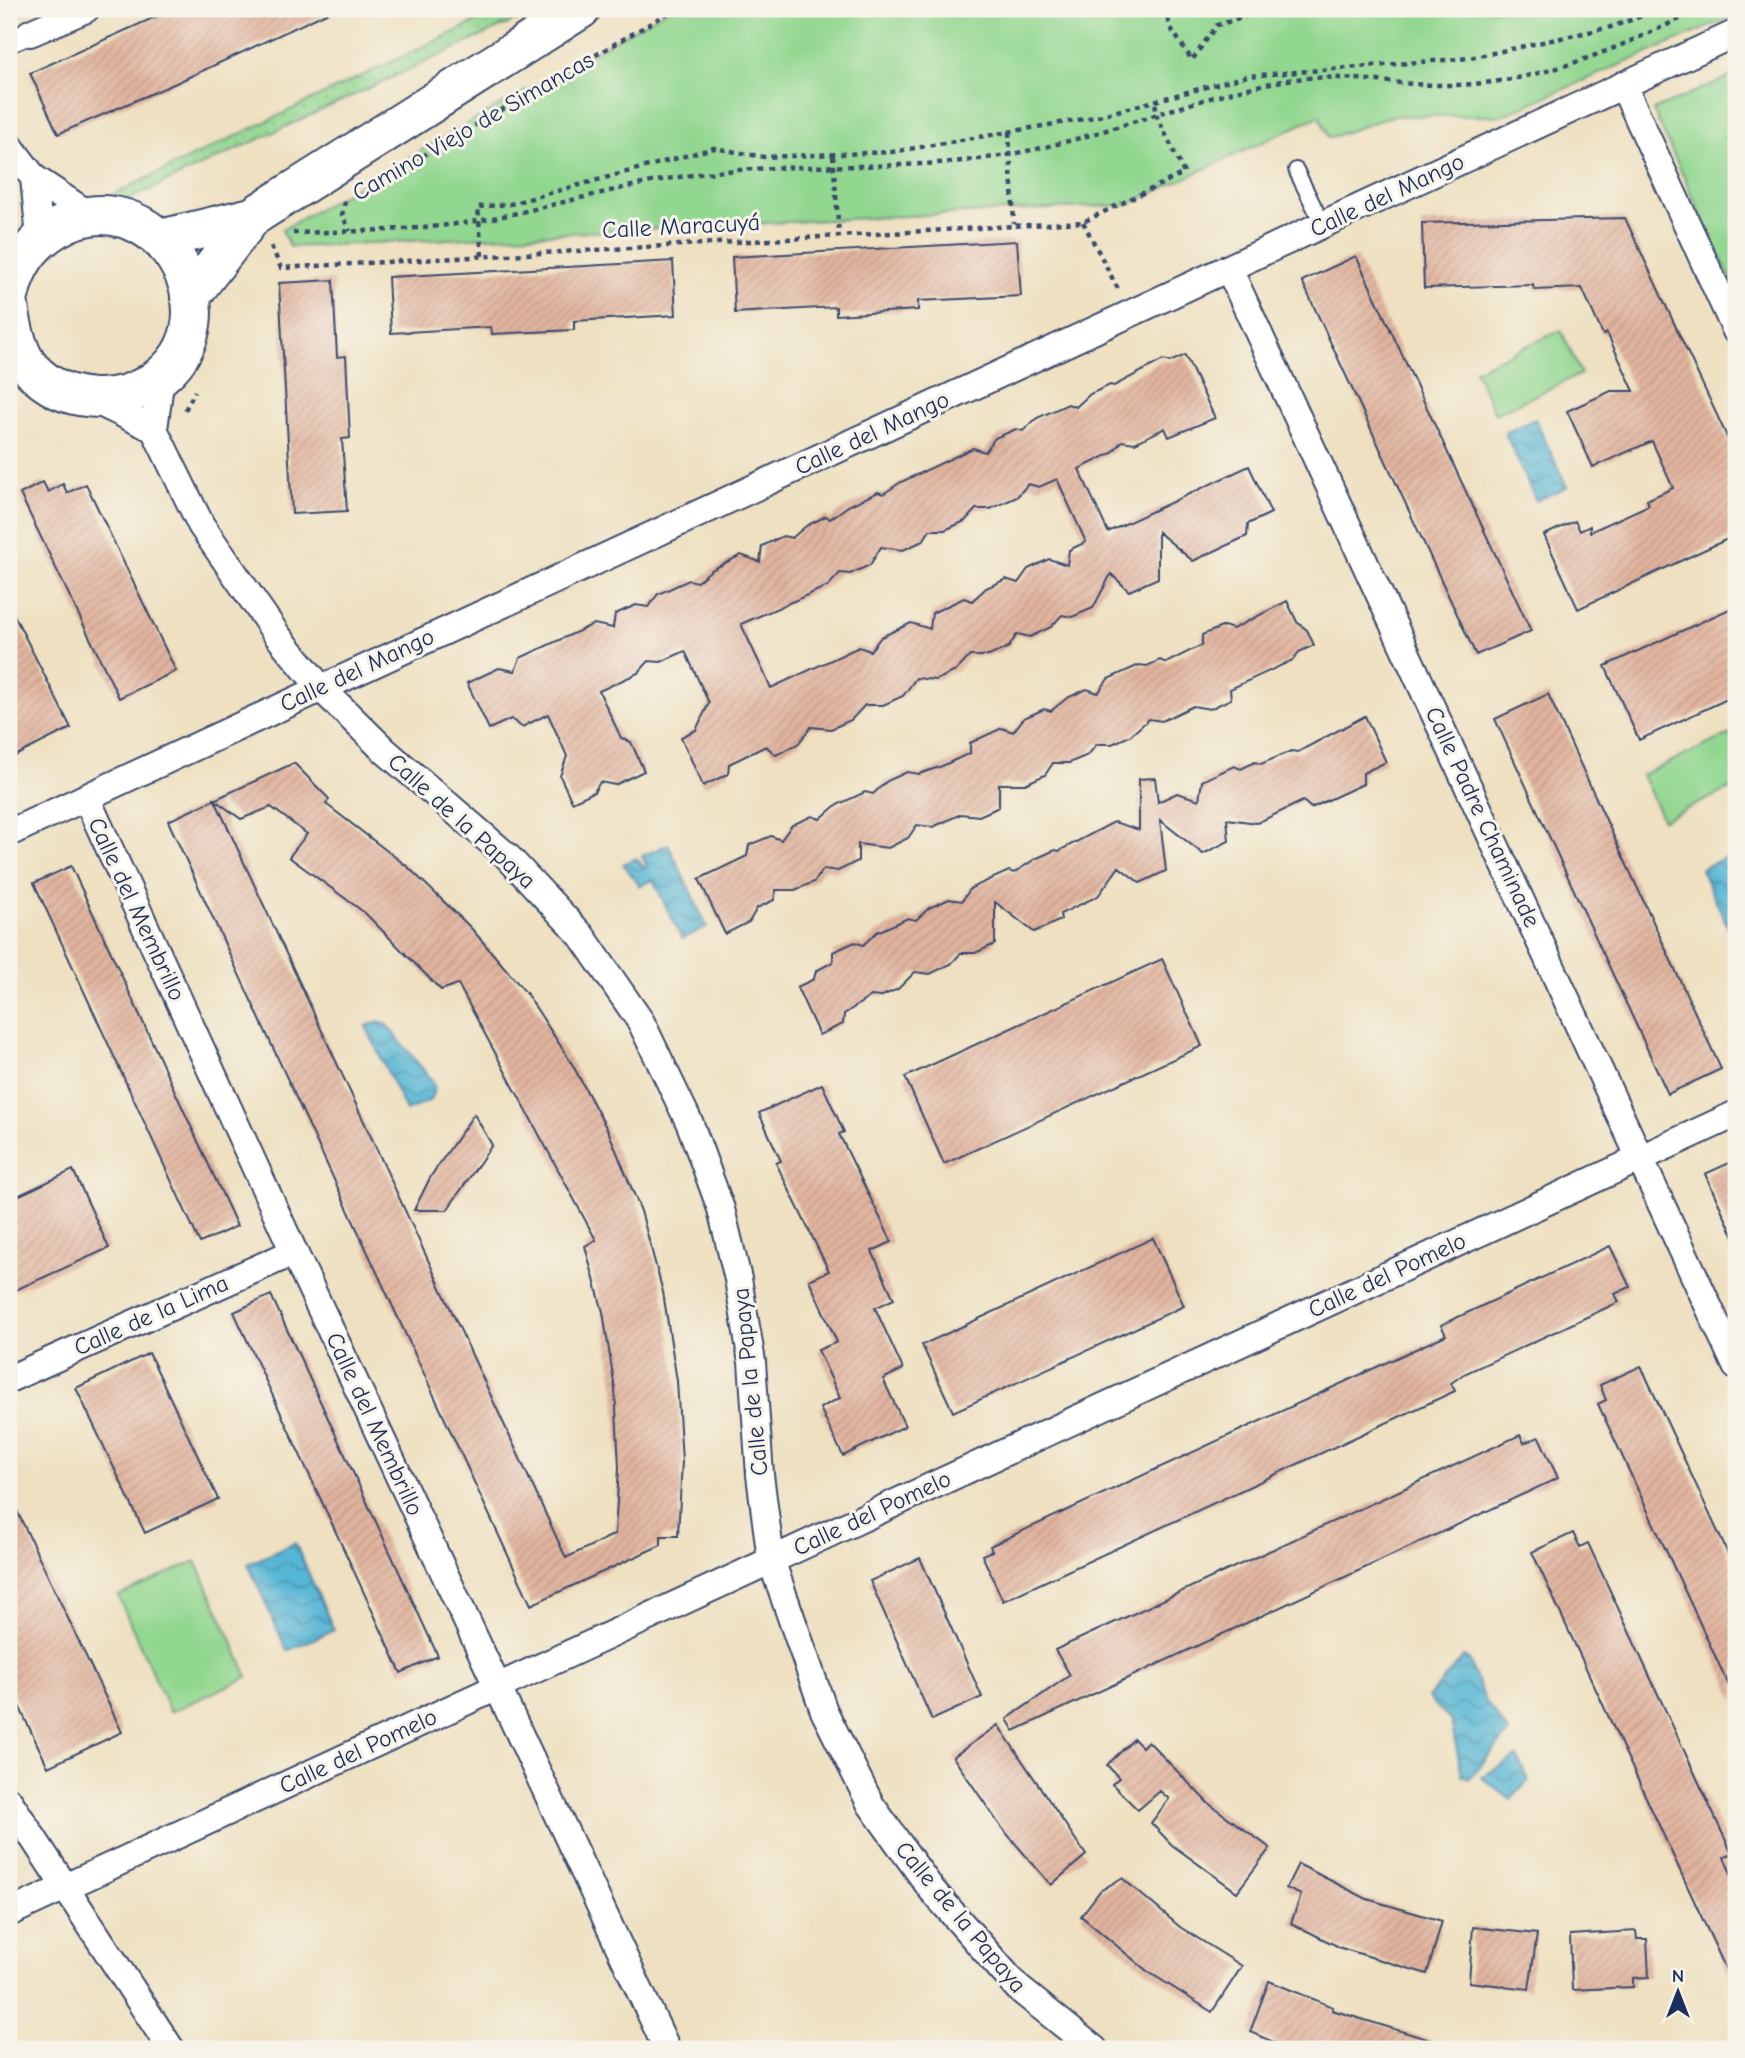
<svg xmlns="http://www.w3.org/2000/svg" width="1745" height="2058" viewBox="0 0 1745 2058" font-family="'Comic Neue',sans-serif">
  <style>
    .grass { fill: url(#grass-dots); stroke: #568377; stroke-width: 2 }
    .park { fill: #92d790; stroke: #568377; stroke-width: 2 }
    .water { fill: url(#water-waves); stroke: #38729a; stroke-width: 2 }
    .building { fill: url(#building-hatch); fill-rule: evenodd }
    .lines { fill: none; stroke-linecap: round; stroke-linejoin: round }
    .service-casing { stroke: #3b4a6d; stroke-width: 18 }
    .pedestrian-casing { stroke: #3b4a6d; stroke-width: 24 }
    .minor-casing { stroke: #3b4a6d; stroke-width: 30 }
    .secondary-casing { stroke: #3b4a6d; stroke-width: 42 }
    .path { stroke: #3b4a6d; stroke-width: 4.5; stroke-dasharray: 5 5; stroke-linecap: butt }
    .service { stroke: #fff; stroke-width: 14 }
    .pedestrian { stroke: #fff; stroke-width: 21 }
    .minor { stroke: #fff; stroke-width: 26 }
    .secondary { stroke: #fff; stroke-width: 38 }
    .labels { text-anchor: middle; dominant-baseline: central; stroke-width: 6; stroke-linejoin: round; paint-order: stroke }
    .street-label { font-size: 24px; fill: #1b2f5e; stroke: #f7f3e8 }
  </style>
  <defs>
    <pattern id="grass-dots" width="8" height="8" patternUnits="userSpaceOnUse" patternTransform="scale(1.75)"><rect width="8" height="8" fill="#92d790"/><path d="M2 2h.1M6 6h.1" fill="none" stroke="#7db97f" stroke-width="1.8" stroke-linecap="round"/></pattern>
    <pattern id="water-waves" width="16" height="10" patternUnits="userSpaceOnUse" patternTransform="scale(1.75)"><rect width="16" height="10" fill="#56b6d5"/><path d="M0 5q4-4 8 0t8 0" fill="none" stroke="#4694b0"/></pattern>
    <pattern id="building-hatch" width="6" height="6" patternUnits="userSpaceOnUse" patternTransform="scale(1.75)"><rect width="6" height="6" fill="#e1b49e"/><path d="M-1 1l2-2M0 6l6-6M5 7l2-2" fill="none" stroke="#c09b8a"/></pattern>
  </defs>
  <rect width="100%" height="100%" fill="#f7f3e8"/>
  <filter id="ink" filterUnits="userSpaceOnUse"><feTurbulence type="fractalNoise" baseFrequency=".0143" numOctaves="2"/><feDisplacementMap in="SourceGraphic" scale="14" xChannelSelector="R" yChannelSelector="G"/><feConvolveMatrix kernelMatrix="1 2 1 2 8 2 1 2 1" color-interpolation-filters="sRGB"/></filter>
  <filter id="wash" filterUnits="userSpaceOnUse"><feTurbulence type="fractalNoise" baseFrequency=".00686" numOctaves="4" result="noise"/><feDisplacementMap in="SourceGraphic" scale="28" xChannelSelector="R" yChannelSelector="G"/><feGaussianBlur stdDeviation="1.57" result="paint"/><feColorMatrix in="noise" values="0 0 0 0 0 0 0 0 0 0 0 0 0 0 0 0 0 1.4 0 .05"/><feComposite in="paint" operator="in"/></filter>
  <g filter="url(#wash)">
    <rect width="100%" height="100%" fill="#eee0c0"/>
    <path class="grass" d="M502 9H540L123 202 114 194Z"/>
    <path class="park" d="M669 9H1736V15L1501 116H1392L1329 138 1319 116 1127 205 290 247 282 230Z
      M1736 74V291L1653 110Z
      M1561 330 1581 374 1495 414 1475 370Z
      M1730 734 1736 747V786L1663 820 1642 775Z
      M196 1561 248 1677 170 1712 118 1596Z"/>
    <path class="water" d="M1535 419 1567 487 1536 501 1505 433Z
      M668 844 707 927 682 939 653 880 640 886 623 864 636 858 645 869 647 867 642 856Z
      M1732 854 1736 864V934L1732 936 1701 869Z
      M378 1022 386 1024 431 1079 435 1090 429 1101 406 1111 366 1026Z
      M295 1543 334 1630 287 1651 248 1564Z
      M1463 1657 1469 1660 1485 1700 1509 1733 1469 1779 1462 1775 1451 1721 1428 1698Z
      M1517 1757 1529 1780 1511 1800 1481 1777Z"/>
    <g id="blocks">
      <path class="building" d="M173 9H335L176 83 58 134 30 73Z
        M1625 218 1736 456V535L1578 609 1544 535 1575 521 1580 531 1590 526V532L1649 505 1647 500 1673 488 1652 441 1593 467 1567 411 1611 391H1634L1607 333 1603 335 1582 288 1534 290 1533 285 1424 288 1422 223Z
        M1017 241 1021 296 918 301V310L836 315V307L735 313 732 257Z
        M1356 256 1531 631 1476 655 1302 281Z
        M673 261 676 315 574 321V330L492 334 491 327 391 333 388 277Z
        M333 280 337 357 346 356 350 438 342 439 347 511 292 514 279 283Z
        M1185 355 1215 418 1169 437 1165 428 1135 443 1122 441 1112 453 1079 469 1108 532 1249 466 1271 513 1248 524 1247 536 1193 561 1158 532V578L1129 591 1111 574 1093 608 1072 617 1062 615 1051 627 1030 637 1017 634 1009 647 989 656H970L956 671 936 680 916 678 903 696 883 705H865L851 720 831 729 811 727 798 744 776 755 766 746 729 764 728 774 703 786 681 737 696 730 709 703 685 651 661 662 649 661 638 673 599 691 621 738 631 742 644 771 615 785 600 782 594 792 572 802 560 776 567 756 548 714 522 727 511 719 489 729 467 683 499 668 515 671 520 658 594 624 613 628 615 614 636 605 648 607 658 594 689 580 697 582 711 570 741 555 760 562 762 546 783 536 792 538 806 526 826 516 830 519 848 506 878 492 883 494 901 482 973 448 985 452 995 438 1016 429 1023 431 1037 418 1068 404 1076 407 1090 394 1110 385 1114 386 1163 360 1170 362ZM1057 479 1086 542 1069 550 1067 565 1049 559 1028 569 1018 583 1006 579 986 588 972 601 964 598 932 613 930 629 911 623 881 637 870 651 859 647 771 688 741 624 828 586 840 573 850 574 870 565 881 547 903 550 923 541 930 530H945L965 521 976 509H990L1017 497 1028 484 1039 487Z
        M43 482 48 492 63 484 67 493 86 484 176 671 119 698 20 494Z
        M1287 601 1297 622 1307 630 1314 645 1299 652 1293 660 1230 689 1231 699 1210 709 1193 706 1162 721 1149 719 1130 736 1112 744H1097L1088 755 1069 763H1053L1045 775 1025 784H999V807L979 816 961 814 933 827 917 825 908 838 888 848 858 844V861L838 871 824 869 814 882 795 890H776L774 900 757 908 749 922 725 934 699 879 747 856 749 845 771 836 781 840 792 825 812 816 820 819 835 806 865 792 873 794 887 781 907 772 919 774 942 766 970 753V743L1002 728 1013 732 1024 718 1044 709 1051 711 1067 698 1087 689 1098 693 1108 679 1139 665 1147 666 1160 660 1166 663 1202 645V635L1224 626 1233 629Z
        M9 605 71 728 9 759Z
        M1736 606V695L1639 740 1605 666Z
        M1548 694 1721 1069 1668 1094 1495 719Z
        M1365 716 1386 762 1363 773V784L1311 808 1303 801 1257 823 1227 819 1229 841 1203 854 1160 820 1166 871 1140 883 1119 867 1098 896 1060 914 1061 920 1034 932 995 902V944L975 953H961L951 964 930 974 915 972 898 989 880 997 871 996 844 1014 843 1024 819 1035 797 987 814 979 816 971 833 962V952L855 942 863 945 877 932 908 918 916 920 929 908 949 899 962 901 971 888 1009 871 1014 873 1035 859 1055 850 1059 851 1114 822 1139 830V779L1155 778 1158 802 1177 793 1199 800 1202 781 1234 766 1241 769 1255 762 1261 764 1291 751 1298 752Z
        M294 763 329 799 326 804 408 867 471 928 527 994 571 1062 609 1133 641 1211 663 1292 677 1381 682 1461 678 1536H661V1545L531 1605 168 821ZM215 800 241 819 271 807 307 834 289 857 365 913 441 990 458 984 596 1240 585 1246 603 1312 615 1389 619 1467 615 1534 566 1558Z
        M71 866 237 1226 200 1243 34 883Z
        M1162 959 1202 1046 944 1164 905 1077Z
        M822 1084 844 1132 839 1134 892 1242 872 1251 894 1299 875 1308 903 1369 883 1379 905 1426 843 1456 820 1408 840 1398 818 1350 837 1342 809 1280 829 1271 776 1163 781 1161 759 1113Z
        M474 1114 492 1145 447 1210H414L431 1176Z
        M1736 1160V1241L1705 1174Z
        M73 1170 109 1248 9 1293V1200Z
        M1153 1238 1184 1306 953 1412 922 1345Z
        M1610 1246 1630 1287 1615 1294 1619 1302 1464 1374 1451 1383 1455 1391 1003 1601 982 1555 992 1551 990 1546 1446 1335 1441 1325Z
        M271 1295 438 1656 401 1673 234 1312Z
        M149 1353 218 1499 145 1533 76 1388Z
        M1641 1366 1736 1571V1701L1598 1404 1606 1400 1600 1385Z
        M1520 1435 1524 1443 1539 1437 1558 1478 1014 1731 1007 1719 1070 1675 1055 1650Z
        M9 1494 122 1732 48 1767 9 1685Z
        M1573 1533 1580 1547 1588 1543 1732 1854 1724 1857 1736 1885V1991L1532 1552Z
        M920 1558 982 1697 932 1720 870 1581Z
        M998 1725 1086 1855 1051 1885 1001 1827 953 1757Z
        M1134 1739 1142 1747 1148 1741 1208 1803 1270 1848 1237 1892 1172 1845 1151 1823 1169 1799 1160 1791 1138 1810 1112 1784 1119 1778 1107 1765Z
        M1298 1864 1367 1899 1442 1921 1427 1974 1341 1948 1291 1923 1301 1895 1286 1888Z
        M1122 1878 1180 1927 1242 1966 1212 2012 1147 1971 1081 1916 1100 1891Z
        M1473 1927 1537 1934 1529 1989 1469 1982Z
        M1636 1931 1637 1939H1647L1649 1977 1633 1978V1987L1572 1990 1570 1935Z
        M1269 1981 1333 2007 1332 2010 1440 2043 1439 2049H1290L1250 2032Z"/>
    </g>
  </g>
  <g filter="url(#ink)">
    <use href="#blocks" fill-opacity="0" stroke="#3b4a6d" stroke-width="2"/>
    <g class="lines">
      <defs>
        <path id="service" d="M1296 170 1323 225"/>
        <path id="pedestrian" d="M9 42 30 33"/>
        <path id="minor" d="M30 33 86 9
          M1623 85 1736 331
          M9 145 34 178 91 216
          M34 178 40 238
          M1229 269 1736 1366
          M161 376 154 429 201 525 277 635 320 687 384 750 507 856 581 935 641 1022 690 1124 721 1209 738 1279 752 1362 760 1475 771 1560 824 1711 871 1805 932 1890 1018 1988 1094 2049
          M92 399 154 429
          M86 797 294 1252 667 2049
          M9 833 1736 33
          M9 1379 294 1252
          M9 1801 171 2049
          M9 1913 1736 1114"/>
        <path id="secondary" d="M161 239 252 217 581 9
          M9 297C15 267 29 245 55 229 154 169 246 319 154 381 117 406 64 404 32 370 17 354 12 326 9 306
          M190 297 252 217"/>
      </defs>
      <use href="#service" class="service-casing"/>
      <use href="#pedestrian" class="pedestrian-casing"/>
      <use href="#minor" class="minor-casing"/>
      <use href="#secondary" class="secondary-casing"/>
      <path class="path" d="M1165 9 1170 27 1192 60 1217 25 1242 18 1258 9
        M1009 132 1014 224
        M833 155 839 235
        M388 176 675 9
        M345 201 342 215 350 231
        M1083 222 1118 289
        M293 233C357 231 424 231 488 219 561 205 632 182 707 173 809 161 915 173 1017 153 1107 136 1192 97 1282 81 1337 71 1392 86 1448 85 1539 85 1620 47 1701 9
        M271 246 281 268 1083 222 1184 173 1157 116 1155 101
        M482 256 478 207 510 204 714 148 764 157 892 152 1095 117 1247 76 1470 58 1611 27 1662 9
        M185 410 195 391"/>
      <use href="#service" class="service"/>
      <use href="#pedestrian" class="pedestrian"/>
      <use href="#minor" class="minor"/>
      <use href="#secondary" class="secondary"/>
    </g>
  </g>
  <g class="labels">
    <g class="street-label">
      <text transform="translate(473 126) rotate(-30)">Camino Viejo de Simancas</text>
      <text transform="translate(1387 195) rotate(-25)">Calle del Mango</text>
      <text transform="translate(681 226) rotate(-3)">Calle Maracuyá</text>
      <text transform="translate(872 433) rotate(-25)">Calle del Mango</text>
      <text transform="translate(357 670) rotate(-25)">Calle del Mango</text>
      <text transform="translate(1483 817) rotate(65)">Calle Padre Chaminade</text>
      <text transform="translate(462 821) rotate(42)">Calle de la Papaya</text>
      <text transform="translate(137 909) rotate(65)">Calle del Membrillo</text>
      <text transform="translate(1387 1275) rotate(-25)">Calle del Pomelo</text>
      <text transform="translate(151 1315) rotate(-24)">Calle de la Lima</text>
      <text transform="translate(750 1382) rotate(-96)">Calle de la Papaya</text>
      <text transform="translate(375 1424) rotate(65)">Calle del Membrillo</text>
      <text transform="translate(872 1513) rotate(-25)">Calle del Pomelo</text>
      <text transform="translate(358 1751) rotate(-25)">Calle del Pomelo</text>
      <text transform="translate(961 1917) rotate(50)">Calle de la Papaya</text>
    </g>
  </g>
  <rect width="1745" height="2058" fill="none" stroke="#f7f3e8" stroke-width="35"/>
  <g transform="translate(1678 1992)" stroke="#f7f3e8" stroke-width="5" paint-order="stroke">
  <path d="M0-5L12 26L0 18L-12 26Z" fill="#1b2f5e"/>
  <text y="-10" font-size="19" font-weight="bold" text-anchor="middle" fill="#1b2f5e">N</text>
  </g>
</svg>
